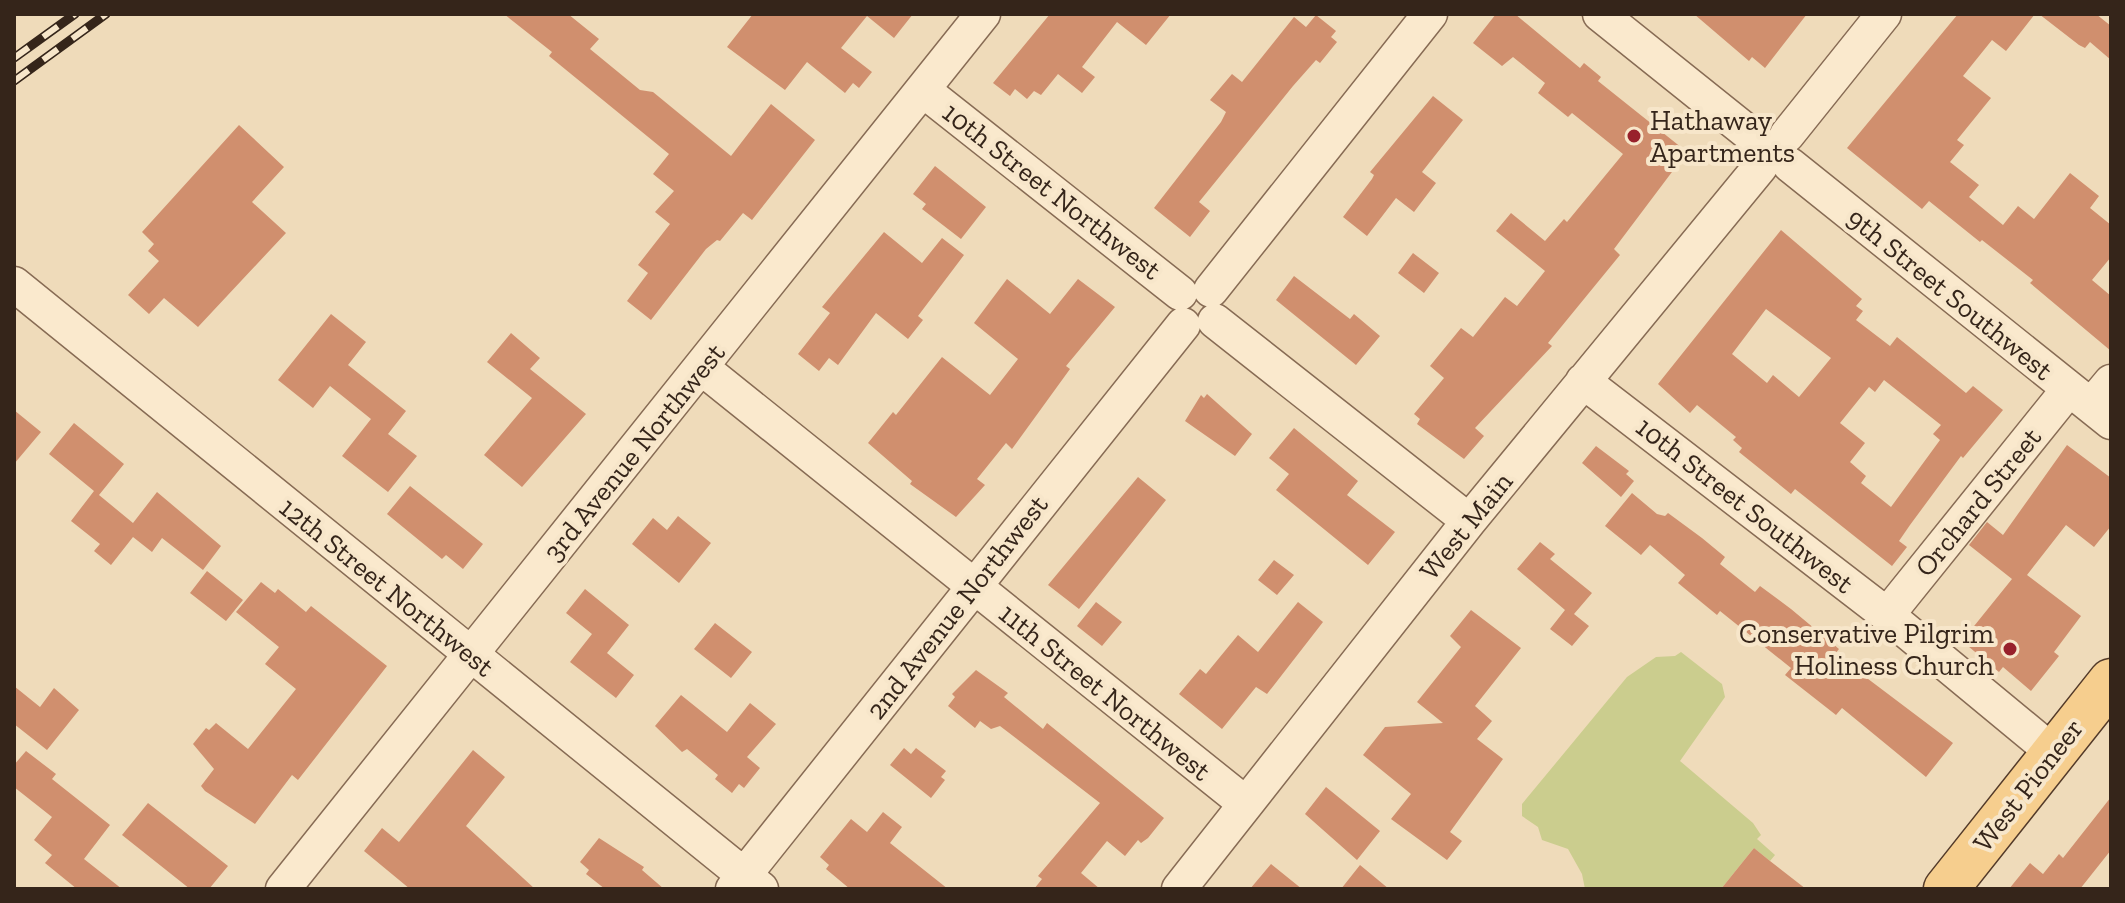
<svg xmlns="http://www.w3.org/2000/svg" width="2125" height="903" viewBox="0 0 2125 903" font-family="'Zilla Slab',serif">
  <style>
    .green { fill: #cbcd8e }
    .building { fill: #d08f6e; fill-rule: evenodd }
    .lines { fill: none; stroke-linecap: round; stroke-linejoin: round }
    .minor-casing { stroke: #876b54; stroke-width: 37 }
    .major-casing { stroke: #533a29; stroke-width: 47 }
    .minor { stroke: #fae9cd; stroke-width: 34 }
    .major { stroke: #f6ce8e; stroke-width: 44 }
    .rail-casing { stroke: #35251a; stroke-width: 9 }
    .rail { stroke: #f7e6ca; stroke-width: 6; stroke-dasharray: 18; stroke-linecap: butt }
    .poi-dot { fill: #98212b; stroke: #f7e6ca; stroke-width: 3 }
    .labels { text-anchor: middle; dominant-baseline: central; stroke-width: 8; stroke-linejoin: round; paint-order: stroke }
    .poi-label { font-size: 28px; fill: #35251a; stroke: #f7e6ca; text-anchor: start }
    .street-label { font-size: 28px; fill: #35251a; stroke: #f7e6ca }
  </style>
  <rect width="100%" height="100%" fill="#efdbba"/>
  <path class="green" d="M1681 652 1722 684 1725 697 1680 761 1753 823 1761 835 1757 839 1775 855 1770 861 1754 848 1721 889H1585L1582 874 1568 849 1542 840 1538 827 1522 816V804L1627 677 1656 657 1675 656Z"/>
  <path class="building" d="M504 14H568L599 39 590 49 640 90 653 92 731 156 771 104 815 140 752 220 743 213 720 241 717 240 706 249 651 320 627 301 648 273 638 265 670 224 655 212 674 191 653 174 669 154 549 56 552 52Z
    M753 14H913L894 38 867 16 841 48 872 72 859 88 853 83 845 93 807 62 785 90 727 47Z
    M1050 14H1171L1146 45 1117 22 1082 67 1095 77 1082 93 1058 74 1041 95 1034 91 1027 99 1015 89 1010 96 993 83Z
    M1496 14H1515L1580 68 1584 63 1601 77 1598 81 1687 152 1614 249 1620 255 1548 343 1552 346 1475 428 1484 436 1464 459 1417 424 1420 419 1414 414 1444 378 1430 366 1461 328 1473 337 1505 297 1517 306 1545 271 1496 231 1511 213 1545 241 1564 219 1567 222 1623 154 1572 113 1568 117 1538 93 1545 83 1513 57 1502 66 1473 43Z
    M1694 14H1807L1765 68 1752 57 1749 61Z
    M1958 14H2035L2006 51 1992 40 1963 76 1991 98 1957 140 1964 145 1950 162 1979 185 1969 197 2003 225 2018 206 2034 219 2070 173 2099 196 2090 208 2111 225V257L2092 280 2111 296V351L2030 283 2033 280 1982 240 1980 242 1929 201 1922 209 1847 148Z
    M2039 14H2096L2111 26V60L2090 42 2085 48 2079 45Z
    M1316 15 1336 31 1331 37 1337 42 1320 63 1316 60 1293 86 1199 202 1210 211 1190 237 1154 208 1221 122 1226 112 1210 100 1232 74 1242 82 1294 17 1306 27Z
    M1433 96 1463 120 1422 172 1436 183 1414 212 1396 198 1367 236 1343 217 1372 179 1374 175 1370 172Z
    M239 125 284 167 252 202 286 233 198 327 164 298 149 314 128 295 159 261 148 251 154 244 142 232Z
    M935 166 986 207 961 239 922 209 926 204 913 194Z
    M1781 230 1862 299 1856 306 1863 311 1856 320 1890 346 1897 337 1966 393 1973 386 2003 410 1963 458 1961 456 1910 525 1899 541 1907 547 1892 566 1795 489 1791 494 1739 452 1742 448 1733 440 1736 437 1697 405 1690 413 1658 384ZM1766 309 1831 358 1799 397 1773 375 1767 383 1732 354ZM1884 380 1941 425 1933 434 1940 440 1891 507 1861 483 1866 476 1850 462 1865 443 1840 423 1869 387 1875 392Z
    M884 232 922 263 942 238 964 255 918 316 923 320 908 339 876 313 838 365 829 358 819 371 798 354 830 313 822 307Z
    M1413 253 1439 273 1424 293 1398 273Z
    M1294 276 1350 319 1354 314 1380 336 1356 365 1276 300Z
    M1007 279 1050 314 1078 279 1115 307 1066 366 1070 369 1012 449 1006 443 977 479 985 485 956 517 910 484 912 481 868 443 893 412 896 415 942 357 990 395 1018 359 974 323Z
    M331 314 366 342 348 365 406 411 388 434 417 456 388 492 342 456 371 419 330 386 313 408 278 380Z
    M511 333 540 358 530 369 586 414 522 487 484 455 532 398 487 362Z
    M1207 394 1252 434 1235 456 1185 421 1201 395 1204 398Z
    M14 410 41 432 14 464Z
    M74 423 124 464 99 495 133 523 157 492 221 546 203 570 162 538 152 552 133 537 111 565 94 551 100 544 71 521 94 491 49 454Z
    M1294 428 1358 481 1347 495 1395 532 1368 565 1276 490 1289 474 1269 458Z
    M2067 445 2111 478V526L2094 547 2066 525 2027 575 2081 616 2054 652 2059 656 2031 691 2003 667 1999 672 1962 641 2012 579 1969 545 1987 522 2003 535Z
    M1596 446 1629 471 1626 474 1634 481 1621 497 1582 463Z
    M1138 477 1166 500 1079 609 1048 585Z
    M410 486 483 544 463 569 446 555 442 559 387 514Z
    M1632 493 1657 514 1665 516 1668 513 1702 538 1725 557 1720 564 1755 592 1760 586 1791 609 1839 649 1835 654 1953 743 1926 777 1842 708 1836 715 1785 675 1791 668 1720 611 1717 615 1678 583 1685 575 1650 545 1641 555 1605 526Z
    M678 516 711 543 679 583 632 544 653 518 667 530Z
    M1540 542 1555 554 1550 559 1592 593 1574 614 1589 626 1572 646 1550 629 1565 610 1517 569Z
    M1274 560 1294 575 1277 595 1258 580Z
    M207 571 243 600 226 621 190 593Z
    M261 582 275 593 278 589 306 612 311 606 387 666 298 780 292 775 255 824 205 791 201 786 214 769 193 744 206 728 209 730 216 723 248 749 296 689 265 664 279 647 236 612Z
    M585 589 629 625 607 653 634 675 616 698 570 662 592 634 566 613Z
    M1096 602 1122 622 1102 646 1077 626Z
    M1298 602 1323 622 1267 694 1256 687 1222 729 1179 694 1200 669 1206 674 1238 635 1258 652Z
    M1471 610 1521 648 1475 706 1492 721 1477 739 1503 759 1450 832 1462 841 1447 860 1391 819 1411 794 1363 755 1385 727 1443 723 1417 702 1461 647 1450 636Z
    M715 623 752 652 731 678 694 649Z
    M976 670 1008 693 1004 697 1043 729 1047 723 1164 818 1148 838 1141 843 1138 840 1125 856 1107 841 1081 873 1100 889H1034L1042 879 1038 876 1100 803 1000 726 991 729 980 721 975 728 948 706 955 697 952 694Z
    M14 686 40 707 54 688 79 710 47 750 14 724Z
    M681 695 727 732 750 703 776 724 747 757 760 768 744 788 739 784 732 793 715 779 718 775 687 749 682 752 655 726Z
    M904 748 911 754 916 748 946 771 941 777 945 780 931 798 890 765Z
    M473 750 505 777 466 826 535 889H410L364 851 382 828 399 842Z
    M26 751 56 774 52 779 110 825 84 859 122 889H77L45 863 52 855 34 840 52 817 14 787V765Z
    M1326 787 1380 831 1357 860 1305 814Z
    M2111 797V850L2080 889H2009L2030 863 2043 874 2059 854 2063 858Z
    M148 803 228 866 209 889H190L122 835Z
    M883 812 902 827 890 843 948 889H850L826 869 829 865 820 857 851 819 867 832Z
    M599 838 644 867 642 870 664 889H605L586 874 589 870 580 862Z
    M1754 848 1770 861 1806 889H1721Z
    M1271 864 1302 889H1250Z
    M1360 865 1389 889H1341Z"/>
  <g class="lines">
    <defs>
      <path id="minor" d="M1600 14 1756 139
        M923 90 1180 293
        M1787 135 1884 14
        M1790 165 2111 422
        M14 284 761 889
        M1211 290 1430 14
        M1215 321 1469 521
        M702 368 1246 804
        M1583 381 1887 615 2054 753
        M2091 406 2111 382
        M1887 615 2069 389
        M283 889 983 14
        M733 889 1183 325
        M1179 889 1469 521 1760 167"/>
      <path id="major" d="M1946 889 2111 681"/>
    </defs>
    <use href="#minor" class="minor-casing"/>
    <use href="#major" class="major-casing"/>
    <use href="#minor" class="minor"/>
    <use href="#major" class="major"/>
    <defs>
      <path id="rail" d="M14 58 75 14
        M14 81 106 14"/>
    </defs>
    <use href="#rail" class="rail-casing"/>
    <use href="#rail" class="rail"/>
  </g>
  <g class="poi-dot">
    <circle cx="1634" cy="136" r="8"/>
    <circle cx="2010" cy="649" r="8"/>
  </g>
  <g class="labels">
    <g class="poi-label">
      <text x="1650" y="120">Hathaway<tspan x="1650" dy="32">Apartments</tspan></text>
      <text x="1994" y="633" text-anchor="end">Conservative Pilgrim<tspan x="1994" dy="32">Holiness Church</tspan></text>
    </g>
    <g class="street-label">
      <text transform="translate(1052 191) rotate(38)">10th Street Northwest</text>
      <text transform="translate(1950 294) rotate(39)">9th Street Southwest</text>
      <text transform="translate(634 452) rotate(-51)">3rd Avenue Northwest</text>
      <text transform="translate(1978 502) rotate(-51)">Orchard Street</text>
      <text transform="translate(1745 505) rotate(38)">10th Street Southwest</text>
      <text transform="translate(1466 526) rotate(-51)">West Main</text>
      <text transform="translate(387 587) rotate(39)">12th Street Northwest</text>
      <text transform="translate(957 607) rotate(-52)">2nd Avenue Northwest</text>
      <text transform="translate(1105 692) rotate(39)">11th Street Northwest</text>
      <text transform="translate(2028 785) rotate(-52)">West Pioneer</text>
    </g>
  </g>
  <rect width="2125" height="903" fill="none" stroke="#35251a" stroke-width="32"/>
</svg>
